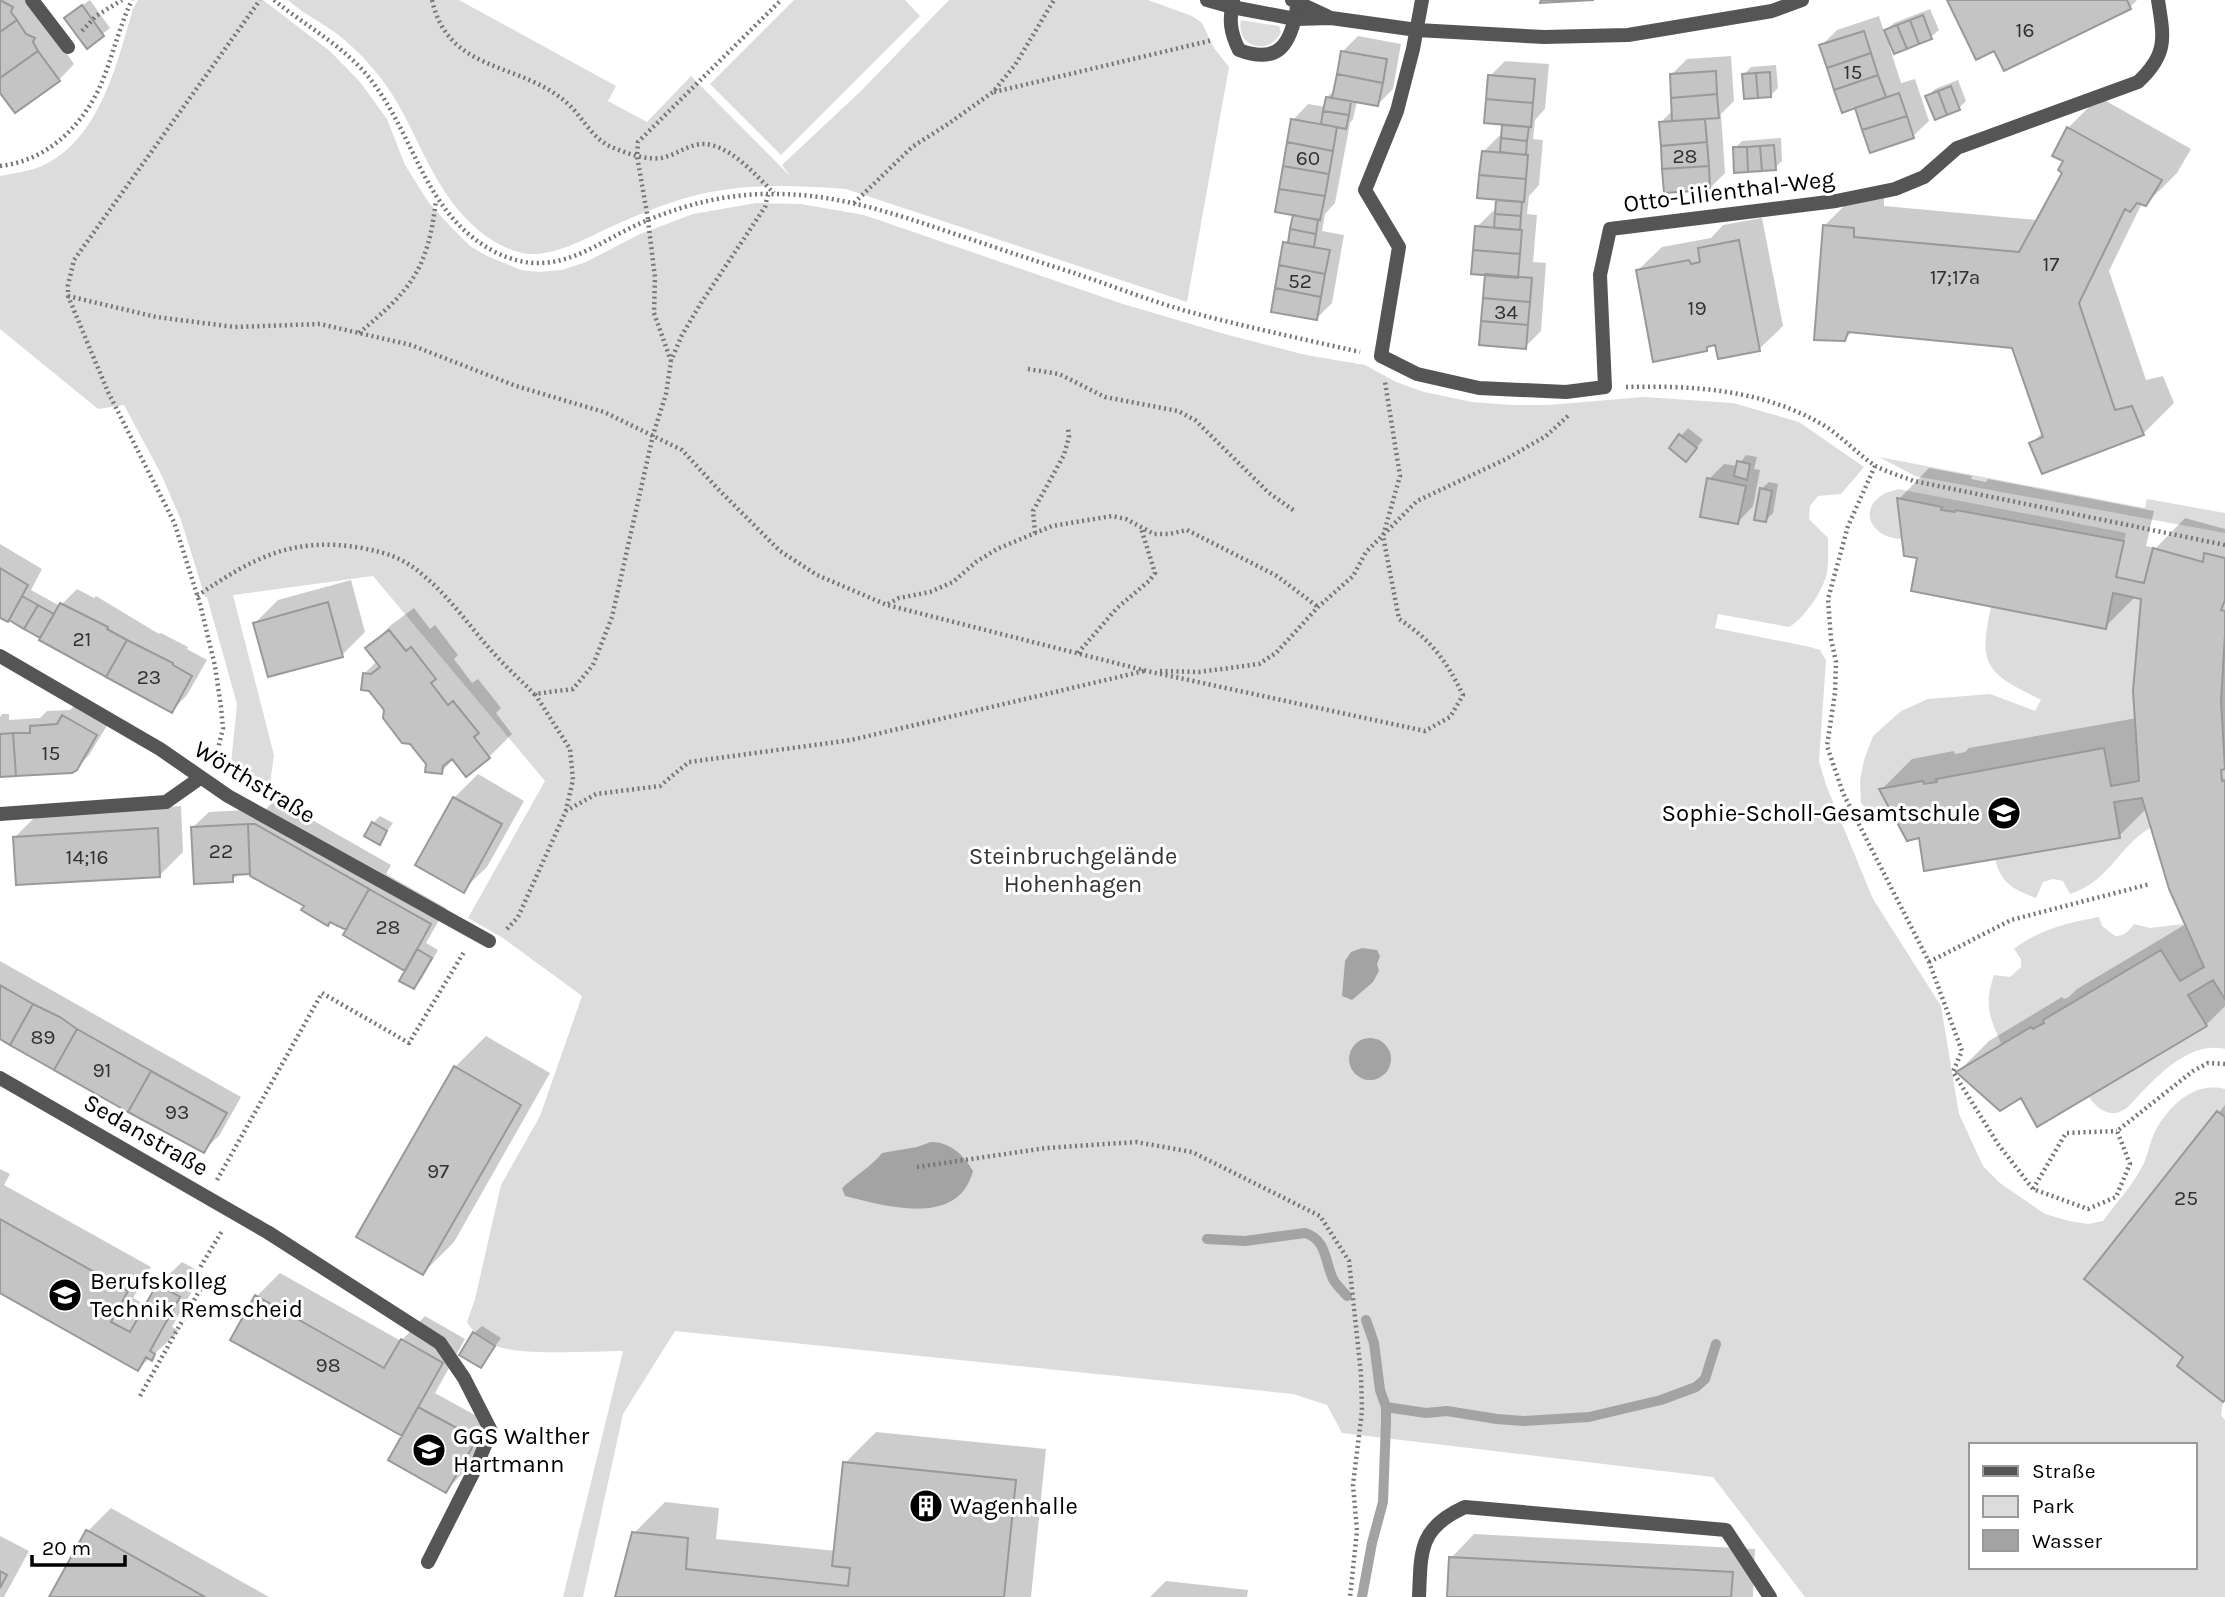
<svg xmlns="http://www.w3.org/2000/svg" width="2225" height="1597" viewBox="0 0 2225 1597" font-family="Karla,sans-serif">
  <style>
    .green { fill: #dcdcdc; fill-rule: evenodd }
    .water { fill: #a3a3a3 }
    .shadow { fill: #0003; fill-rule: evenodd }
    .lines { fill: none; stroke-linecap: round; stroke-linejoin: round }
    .stream { stroke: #a3a3a3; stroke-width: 10 }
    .building { fill: #c4c4c4; stroke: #999; stroke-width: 2 }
    .path { stroke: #777; stroke-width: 4.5; stroke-dasharray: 2 3.5; stroke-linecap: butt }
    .lane { stroke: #555; stroke-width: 14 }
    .street { stroke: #555; stroke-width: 14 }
    .labels { text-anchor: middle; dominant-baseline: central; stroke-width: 6; stroke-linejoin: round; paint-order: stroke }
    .number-label { font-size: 21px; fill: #313131 }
    .street-label { font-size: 24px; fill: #000; stroke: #fff }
    .poi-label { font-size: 24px; fill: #000; stroke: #fff; text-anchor: start }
    .park-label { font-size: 24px; fill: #333; stroke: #fff }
  </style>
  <rect width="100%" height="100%" fill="#fff"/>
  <path class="green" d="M138 0H263L331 52 360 82 387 119 405 165 429 203 450 226 470 246 487 256 521 270 538 272 562 270 586 262 640 234 693 214 756 203 801 204 864 215 1123 304 1228 335 1306 355 1365 365 1396 382 1424 392 1472 402 1511 405H1548L1644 397 1733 403 1799 422 1864 467 1841 494 1818 496 1810 506 1809 519 1828 538C1828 549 1829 561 1827 572 1824 590 1804 619 1789 627L1718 614 1715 628 1810 647 1820 650 1826 660 1819 761 1826 785 1873 899 1941 1006 1959 1114 1983 1166 2000 1183 2045 1214 2069 1221 2088 1224 2103 1221C2116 1203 2132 1186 2142 1167 2149 1154 2150 1138 2158 1126 2173 1102 2196 1082 2225 1089V1117L2217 1111 2084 1279 2183 1357 2177 1366 2223 1402 2221 1415 2225 1420V1597H1805L1713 1477 1342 1433 1327 1405 1293 1394 675 1331 623 1414 583 1597H563L623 1351C592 1351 522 1356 496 1346 484 1341 473 1333 467 1322L475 1299 501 1185 540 1116 582 996 503 938 468 918 545 781 373 576 233 595 274 755 270 783 231 764 237 704 207 597H205L181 520 161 474 124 405 98 409 0 329V176C16 173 32 171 46 164 101 136 117 62 133 9ZM1971 1445H2195V1567H1971Z
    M288 0H459L616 86 608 101 647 122 691 76 790 176 782 165 862 90 949 0H1148L1192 16 1202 23 1214 48 1229 67 1187 302 846 189C794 185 743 183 693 196 666 203 639 214 613 226 588 237 562 253 534 254 515 255 490 241 477 229 425 184 417 119 374 70 361 54 344 38 327 27 313 18 300 11 288 0Z
    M794 0H905L920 16 781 155 710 84Z
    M1241 20 1279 26 1281 32C1269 57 1235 47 1241 20Z
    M1879 457 2145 508 2147 499 2225 513V533L1915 476Z
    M1898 489 2126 533 2124 541 1956 510 1955 512 1941 510V507L1897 498 1902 539C1875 539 1856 513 1882 495 1886 492 1894 491 1898 489Z
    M2113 593 2141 599C2133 664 2133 717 2139 781L2111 786 2104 749 1937 778V782L1924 784 1923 781 1880 789 1898 824 1880 822 1861 803 1860 781 1864 760 1873 736 1901 711 1928 699 1990 694 2035 711 2041 700C1989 673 1977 669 1991 607L2105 629Z
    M2225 635V758C2221 717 2219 676 2225 635Z
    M2142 798 2150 828C2118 847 2109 882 2070 894L2063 881 2053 879 2043 882 2036 898C2014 890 2000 883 1995 858L2120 837 2114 802Z
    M2099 917 2102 926 2115 936C2125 936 2128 932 2134 924L2150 928 2183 924 2204 967 2180 981 2160 950 2044 1020V1023L2033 1029 2030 1027 2002 1045C1989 1017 1984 1004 1994 975L2010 977 2021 967V959L2014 949C2040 929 2067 923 2099 917Z
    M2213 980 2225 999V1049C2192 1041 2161 1072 2140 1094 2133 1101 2126 1112 2115 1113 2103 1114 2095 1105 2088 1096L2206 1027 2188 995Z"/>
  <path class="water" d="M1362 948 1377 950 1380 956 1377 964 1379 971 1373 982 1352 1000 1342 996 1345 961 1351 952Z
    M1349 1059a21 21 0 1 1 42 0a21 21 0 1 1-42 0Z
    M931 1142C950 1142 964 1155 973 1171 958 1228 886 1206 845 1196L842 1188C855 1176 873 1165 882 1153L917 1147Z"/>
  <path class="shadow" d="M0 0H29L74 64 59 80 0 90Z
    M90 0 110 28 87 46 74 11Z
    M1949 0H2137L2130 7 1995 48Z
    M1930 9 1939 30 1931 37 1895 51 1892 44 1889 45 1901 83 1915 79 1929 121 1913 136 1856 106 1821 46 1837 30 1879 16 1884 32 1894 23Z
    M1358 36 1401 44 1393 89 1378 104 1357 101 1353 119 1350 123 1335 203 1325 214 1322 231 1344 235 1332 303 1317 318 1285 243 1291 237 1294 216 1293 120 1308 104 1326 107 1327 97 1336 89 1342 52Z
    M1731 56 1734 101 1721 114 1725 173 1710 188 1660 123 1673 110 1671 75 1687 59Z
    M1505 61 1549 64 1545 109 1535 120 1533 139 1543 140 1539 185 1529 196 1527 214 1537 215 1533 262 1546 263 1541 331 1525 347 1487 273 1477 227 1493 211 1497 212 1498 198 1483 152 1499 136 1503 137 1504 125 1506 123 1490 76ZM1489 226 1513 228 1489 229Z
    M1776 65 1778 88 1771 95 1744 74 1751 67Z
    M1958 80 1966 101 1959 108 1927 97 1935 89Z
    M2099 97 2191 149 2177 173 2146 204 2142 203 2109 271 2146 380 2163 376 2174 403 2143 434 2031 444 2043 432 2013 346 1853 331 1844 340 1824 226 1855 195 1884 197V206L2038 220 2065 172 2068 128Z
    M1781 138 1782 161 1775 168 1735 148 1742 141Z
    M1762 218 1783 326 1759 349 1712 344 1706 349 1638 270 1662 247 1711 238 1723 225Z
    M1688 428 1703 440 1693 452 1681 436Z
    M1746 455 1757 457 1754 469 1760 470 1753 506 1738 522 1709 479 1724 464 1738 466Z
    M1929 468 1972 476 1971 479 1986 482 1988 479 2154 511 2146 546 2156 548 2185 518 2225 529V1006L2206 1025 2022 1095 1958 1072 1989 1041 2062 997 2064 999 2069 997 2077 989 2186 924 2147 808 2119 836H1920L1881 790 1912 759 1954 751 1955 754 1965 752 1969 748 2137 718 2143 598 2136 596 2105 627 1919 557 1899 499Z
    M1769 482 1778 484 1773 513 1766 520 1761 489Z
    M0 544 42 569 31 590 60 606 77 589 94 598 96 596 159 634 161 633 188 647 187 649 207 660 187 695 172 711 9 618 0 616Z
    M351 580 365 632 342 655 255 623 278 600Z
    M414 608 430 629 435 625 458 655 454 659 472 683 478 679 501 708 496 713 512 734 489 757 454 759 441 772 428 763 386 710 364 674 377 661 368 648 391 625Z
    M79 701 111 719 89 755 74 771 0 775V717L2 714H9V720L40 718 47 711 70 710Z
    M478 774 524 801 487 867 463 890 454 798Z
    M279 801 391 865 386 874 446 908 426 943 438 950 421 980 414 987 407 970 351 923 306 906 252 870 240 873 232 880 193 827 209 812 263 809V812L273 802Z
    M181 806 183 852 160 875 15 837 38 814Z
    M380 816 393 823 379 843 373 823Z
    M0 961 241 1097 219 1136 203 1151 0 1037Z
    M486 1036 550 1073 454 1242 423 1273 455 1067Z
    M2225 1105V1398L2185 1357 2086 1278Z
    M0 1169 10 1174 4 1185 151 1267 133 1298 147 1306 158 1285 182 1262 202 1273 172 1327 178 1330 175 1335 138 1369 0 1291Z
    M280 1273 401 1341 425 1316 465 1339 435 1393 491 1424 461 1475 446 1491 408 1429 257 1296Z
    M482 1326 501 1338 481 1366 474 1333Z
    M876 1432 1046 1449 1031 1597H617L634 1533 665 1502 719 1508 716 1539 836 1551 845 1463Z
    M111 1508 269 1597H51L88 1531Z
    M1474 1534 1755 1549 1753 1597H1448L1451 1558Z
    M0 1536 29 1551 4 1597H0Z
    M1166 1581 1248 1590 1247 1597H1150Z"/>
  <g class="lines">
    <path class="stream" d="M1207 1239 1245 1241 1305 1233C1327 1239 1325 1263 1333 1279 1336 1285 1343 1291 1347 1296
      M1386 1407 1426 1413 1447 1411 1497 1419 1524 1421 1589 1417 1661 1400 1696 1387 1705 1379 1716 1344
      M1362 1597 1372 1543 1383 1502 1386 1422V1407L1380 1390 1374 1343 1366 1320"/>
  </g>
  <path class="building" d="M0 0 13 7 11 12 17 20 0 32Z
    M1541 0H1594L1540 3Z
    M1947 0H2127L2131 9 2004 71 1994 51 1976 60Z
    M82 5 104 36 87 49 64 18Z
    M1923 15 1932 39 1919 44 1910 20Z
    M17 20 26 34 35 38 33 42 38 51 0 78V32Z
    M1910 20 1919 44 1907 49 1897 25Z
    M1897 25 1907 49 1894 54 1884 30Z
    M1864 31 1871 53 1827 68 1819 45Z
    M38 51 60 81 15 113 0 93V78Z
    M1341 51 1387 59 1383 83 1337 74Z
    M1871 53 1878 75 1834 90 1827 68Z
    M1716 71 1717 94 1671 98 1670 74Z
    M1770 72 1771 97 1758 98 1756 73Z
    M1756 73 1758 98 1744 99 1742 74Z
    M1337 74 1383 83 1378 106 1332 98Z
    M1488 75 1535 79 1533 103 1486 99Z
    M1878 75 1886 97 1842 113 1834 90Z
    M1951 86 1960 110 1947 115 1938 91Z
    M1938 91 1947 115 1935 120 1925 96Z
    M1899 93 1907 116 1862 130 1855 108Z
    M1717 94 1719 118 1672 121 1671 98Z
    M1326 97 1351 101 1349 115 1323 111Z
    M1486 99 1533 103 1531 127 1484 123Z
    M1323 111 1349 115 1346 129 1321 124Z
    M1907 116 1914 138 1870 153 1862 130Z
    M1291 119 1337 127 1333 151 1287 142Z
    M1705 119 1707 142 1661 146 1659 122Z
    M1502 125 1529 127 1527 141 1501 138Z
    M2067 127 2162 180 2146 206 2137 203 2130 212 2125 209 2079 303 2115 410 2132 406 2144 435 2042 474 2029 443 2043 437 2012 348 1848 332 1845 341 1814 340 1823 225 1854 228V237L2019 252 2062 173 2058 170 2063 161 2052 156Z
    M1501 138 1527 141 1526 155 1500 152Z
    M1287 142 1333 151 1329 174 1283 166Z
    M1707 142 1709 166 1662 169 1661 146Z
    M1774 145 1776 170 1762 171 1760 146Z
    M1760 146 1762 171 1748 172 1747 147Z
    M1733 147H1747L1748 172 1734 173Z
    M1482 151 1528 155 1526 179 1479 175Z
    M1283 166 1329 174 1325 196 1279 189Z
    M1709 166 1710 190 1664 193 1662 169Z
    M1479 175 1526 179 1524 202 1477 198Z
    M1279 189 1325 196 1320 220 1275 212Z
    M1496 200 1522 202 1521 216 1495 214Z
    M1495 214 1521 216 1520 230 1494 228Z
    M1293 215 1318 220 1316 234 1290 229Z
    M1475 226 1522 230 1520 254 1473 250Z
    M1290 229 1316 234 1314 247 1288 243Z
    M1739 240 1760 351 1718 359 1715 345 1707 347V351L1653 362 1636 270 1689 260 1691 264 1700 262 1698 248Z
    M1283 242 1330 250 1325 274 1279 265Z
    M1473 250 1520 254 1518 278 1471 274Z
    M1279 265 1325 274 1321 297 1275 288Z
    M1485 274 1532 278 1530 302 1483 298Z
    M1275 288 1321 297 1317 320 1271 312Z
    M1483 298 1530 302 1528 325 1481 321Z
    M1481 321 1528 325 1526 349 1479 345Z
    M1679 434 1697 448 1686 462 1669 448Z
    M1737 461 1750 464 1747 480 1734 476Z
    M1707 478 1746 486 1738 524 1700 517Z
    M1760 488 1772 491 1766 522 1754 520Z
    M1897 498 1942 507 1941 510 1955 512 1956 510 2124 541 2116 577 2144 583 2153 548 2203 562 2204 553 2225 558V600L2221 610 2225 611V635L2221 701 2225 769 2221 770 2222 781 2225 780V999L2213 980 2188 995 2207 1026 2037 1127 2021 1098 2000 1111 1956 1072 2031 1027 2033 1029 2044 1023 2043 1020 2161 950 2180 981 2204 967 2169 889 2142 798 2114 802 2120 838 1924 871 1919 838 1907 841 1879 789 1923 781 1924 784 1937 782 1936 779 2104 748 2111 786 2139 781 2133 691 2141 599 2113 593 2106 629 1911 591 1917 558 1904 556Z
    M0 568 28 585 8 622 0 618Z
    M22 596 38 605 24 629 9 620Z
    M328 602 343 657 268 677 253 623Z
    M60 603 108 627 107 629 127 640 106 677 39 640Z
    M38 605 54 614 40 638 24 629Z
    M389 630 406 651 411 647 436 679 431 683 448 705 453 701 479 733 474 737 490 758 466 777 452 759 443 766 442 774 425 772 426 764 410 744 402 743 383 718 384 710 369 691 361 690 363 673 371 674 380 667 365 648Z
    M127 640 173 663V665L192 676 172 713 106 677Z
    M62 715 97 735 77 770 72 773 16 776 13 733H30V726L57 724Z
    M13 733 16 776 0 777V734Z
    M453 797 502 824 464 893 415 865Z
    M372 822 387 831 380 845 364 836Z
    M248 824H255L369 889 346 930 330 922 328 926 301 910 304 906 250 876Z
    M248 824 250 874 233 875V882L194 884 191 827Z
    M158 828 160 877 16 885 13 837Z
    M369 889 431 924 405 971 343 935Z
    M417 949 432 958 414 989 399 981Z
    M0 985 33 1004 10 1045 0 1039Z
    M33 1004 60 1017 77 1029 54 1070 10 1045Z
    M77 1029 151 1071 128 1112 54 1070Z
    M454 1066 521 1105 423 1275 356 1237Z
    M151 1071 227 1113 204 1153 128 1112Z
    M2217 1111 2225 1117V1400L2223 1402 2177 1366 2183 1357 2084 1279Z
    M0 1219 128 1291 111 1322 130 1332 157 1284 180 1297 150 1351 155 1354 152 1361 146 1357 138 1371 0 1293Z
    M255 1295 384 1368 401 1339 443 1363 402 1436 230 1340Z
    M473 1332 495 1346 481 1368 459 1355Z
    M418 1407 477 1439 446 1493 388 1460Z
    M843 1462 1016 1480 1004 1597H615L632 1532 688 1538 686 1569 848 1586 850 1568 832 1566Z
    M86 1530 90 1532 205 1597H49Z
    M1449 1557 1733 1572 1731 1597H1447Z
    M0 1571 7 1575 0 1588Z"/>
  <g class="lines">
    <path class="path" d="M274 0C308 28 348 48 374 84 417 142 426 217 497 253 558 282 596 241 648 220 689 203 732 193 776 194 835 194 890 212 946 231 988 245 1029 259 1071 272 1110 285 1150 301 1190 312 1246 327 1303 339 1360 352
      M432 0C448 71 514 62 561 98 582 113 590 139 614 148 629 154 645 160 661 158 678 155 693 140 711 145 736 151 756 176 774 193
      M82 31 96 16 122 0
      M994 92 1213 40
      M0 166C45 161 78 130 98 91 112 61 118 29 132 0
      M854 203 912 147 948 124 993 92 1015 65 1054 0
      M648 219 637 156 638 142 781 0
      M648 220 655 278 654 313 671 361
      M68 296 156 317 235 327 320 324 411 345 516 386 604 412 682 450 718 489 780 551 817 575 887 605 1147 671 1425 731 1450 717 1463 695C1446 660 1431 640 1399 619L1383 536 1400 476 1385 382
      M359 333C412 289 428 269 436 200
      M1028 369 1059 374 1105 397 1178 411 1195 420 1269 493 1296 512
      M1626 387C1695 385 1768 390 1828 428 1844 439 1858 454 1874 465 1886 472 1901 476 1914 481L2225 545
      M1875 466 1848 526 1828 599 1831 639 1836 662 1835 693 1827 746 1843 793 1929 962 1962 1051 1953 1072 1998 1144 2033 1189 2088 1209 2116 1197 2130 1164 2117 1131 2193 1071 2208 1063 2225 1064
      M1035 533 1033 511 1064 455 1069 437 1068 428
      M197 596C253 558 292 536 362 548 387 553 404 558 424 576 453 600 474 633 500 660 511 672 523 682 534 694L573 689 593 665 612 617 653 435 666 394 671 361 682 335 701 303 765 207 768 194
      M888 604 899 598 930 592 953 582 976 562 997 549 1052 526 1112 516 1126 519 1154 534H1169L1187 530 1277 576 1318 607
      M1078 653 1117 608 1149 581 1155 573 1141 528
      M1160 671 1199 672 1259 664 1276 653 1318 607 1353 576 1366 552 1417 501 1506 459 1546 436 1570 414
      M535 694 570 749 573 780 566 810
      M212 760 217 753 223 728 221 707 215 666 200 604 174 522 108 392 68 296V285L74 260 260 0
      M507 929 518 917 566 811 596 794 660 786 689 762 851 740 1144 671
      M1929 962 2011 920 2150 884
      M917 1167 1046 1148 1136 1142 1192 1152 1320 1216 1349 1261 1361 1374 1362 1411 1353 1485 1357 1531 1350 1597
      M217 1180 322 993 409 1043 464 952
      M2033 1189 2066 1133 2117 1131
      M140 1396 202 1286 192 1281 222 1231"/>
    <path class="lane" d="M1233 0C1229 20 1230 32 1239 50 1279 65 1291 44 1297 7
      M269 1233 440 1343 464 1378 491 1431 475 1469 428 1562
      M1419 1597C1421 1552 1418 1528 1465 1507L1726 1530 1770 1597"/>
    <path class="street" d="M32 0 68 47
      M1207 0 1232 7 1295 19 1331 18 1417 30 1544 37 1628 35 1772 11 1802 0
      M1292 0 1327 16
      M1422 0 1413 49 1397 111 1365 190 1399 247 1381 356 1417 374 1479 388 1566 392 1605 387 1600 275 1610 229 1836 201 1895 189 1924 177 1957 148 2138 82C2168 54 2164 38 2158 0
      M0 656 160 749 228 796 489 941
      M0 814 166 802 200 778
      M0 1078 269 1233"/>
  </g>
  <defs>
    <symbol id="school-disc" viewBox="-11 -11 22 22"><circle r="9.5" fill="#000" stroke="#fff"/><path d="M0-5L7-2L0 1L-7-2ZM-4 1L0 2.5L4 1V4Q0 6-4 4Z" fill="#fff"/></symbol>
    <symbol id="university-disc" viewBox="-11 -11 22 22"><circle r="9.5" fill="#000" stroke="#fff"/><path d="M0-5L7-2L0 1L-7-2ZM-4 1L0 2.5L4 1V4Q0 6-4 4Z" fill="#fff"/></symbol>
    <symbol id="building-disc" viewBox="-11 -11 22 22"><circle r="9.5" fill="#000" stroke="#fff"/><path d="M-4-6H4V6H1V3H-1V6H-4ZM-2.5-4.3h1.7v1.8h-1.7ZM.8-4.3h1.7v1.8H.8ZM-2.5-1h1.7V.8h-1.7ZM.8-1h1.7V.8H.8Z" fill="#fff"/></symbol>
  </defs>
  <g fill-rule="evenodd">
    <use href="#school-disc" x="1985" y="794" width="38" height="38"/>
    <use href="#university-disc" x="46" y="1276" width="38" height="38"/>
    <use href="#school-disc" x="410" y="1431" width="38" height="38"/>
    <use href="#building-disc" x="907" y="1487" width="38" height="38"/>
  </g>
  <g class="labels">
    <g class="number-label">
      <text x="2025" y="30">16</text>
      <text x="1853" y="72">15</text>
      <text x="1685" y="156">28</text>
      <text x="1308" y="158">60</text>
      <text x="2051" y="264">17</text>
      <text x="1955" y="277">17;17a</text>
      <text x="1300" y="281">52</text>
      <text x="1697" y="308">19</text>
      <text x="1506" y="312">34</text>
      <text x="82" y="639">21</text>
      <text x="149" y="677">23</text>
      <text x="51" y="753">15</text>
      <text x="221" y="851">22</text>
      <text x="87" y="857">14;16</text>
      <text x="388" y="927">28</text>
      <text x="43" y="1037">89</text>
      <text x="102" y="1070">91</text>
      <text x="177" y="1112">93</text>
      <text x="438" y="1171">97</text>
      <text x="2186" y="1198">25</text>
      <text x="328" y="1365">98</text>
    </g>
    <g class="street-label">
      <text transform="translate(1729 191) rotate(-7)">Otto-Lilienthal-Weg</text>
      <text transform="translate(255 782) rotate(31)">Wörthstraße</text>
      <text transform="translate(146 1135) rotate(30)">Sedanstraße</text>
    </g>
    <g class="poi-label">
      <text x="1980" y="813" text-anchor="end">Sophie-Scholl-Gesamtschule</text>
      <text x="90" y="1281">Berufskolleg<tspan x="90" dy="28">Technik Remscheid</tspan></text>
      <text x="453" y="1436">GGS Walther<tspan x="453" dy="28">Hartmann</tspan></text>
      <text x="950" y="1506">Wagenhalle</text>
    </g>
    <g class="park-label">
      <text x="1073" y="856">Steinbruchgelände<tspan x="1073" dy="28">Hohenhagen</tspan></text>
    </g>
  </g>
  <rect x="1969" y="1443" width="228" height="126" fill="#ffffff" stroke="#999999" stroke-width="2"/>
  <rect x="1983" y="1466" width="35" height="10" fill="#555555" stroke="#999999" stroke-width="2"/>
  <text x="2032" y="1478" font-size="21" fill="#000000">Straße</text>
  <rect x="1983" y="1496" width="35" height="21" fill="#dcdcdc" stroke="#999999" stroke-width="2"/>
  <text x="2032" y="1513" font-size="21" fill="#000000">Park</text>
  <rect x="1983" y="1530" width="35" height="21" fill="#a3a3a3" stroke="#999999" stroke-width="2"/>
  <text x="2032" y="1548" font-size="21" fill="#000000">Wasser</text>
  <path d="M32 1555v10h93v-10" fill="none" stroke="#000000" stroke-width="3.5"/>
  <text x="42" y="1555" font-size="21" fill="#000000" stroke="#ffffff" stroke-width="5" paint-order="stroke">20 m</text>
</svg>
